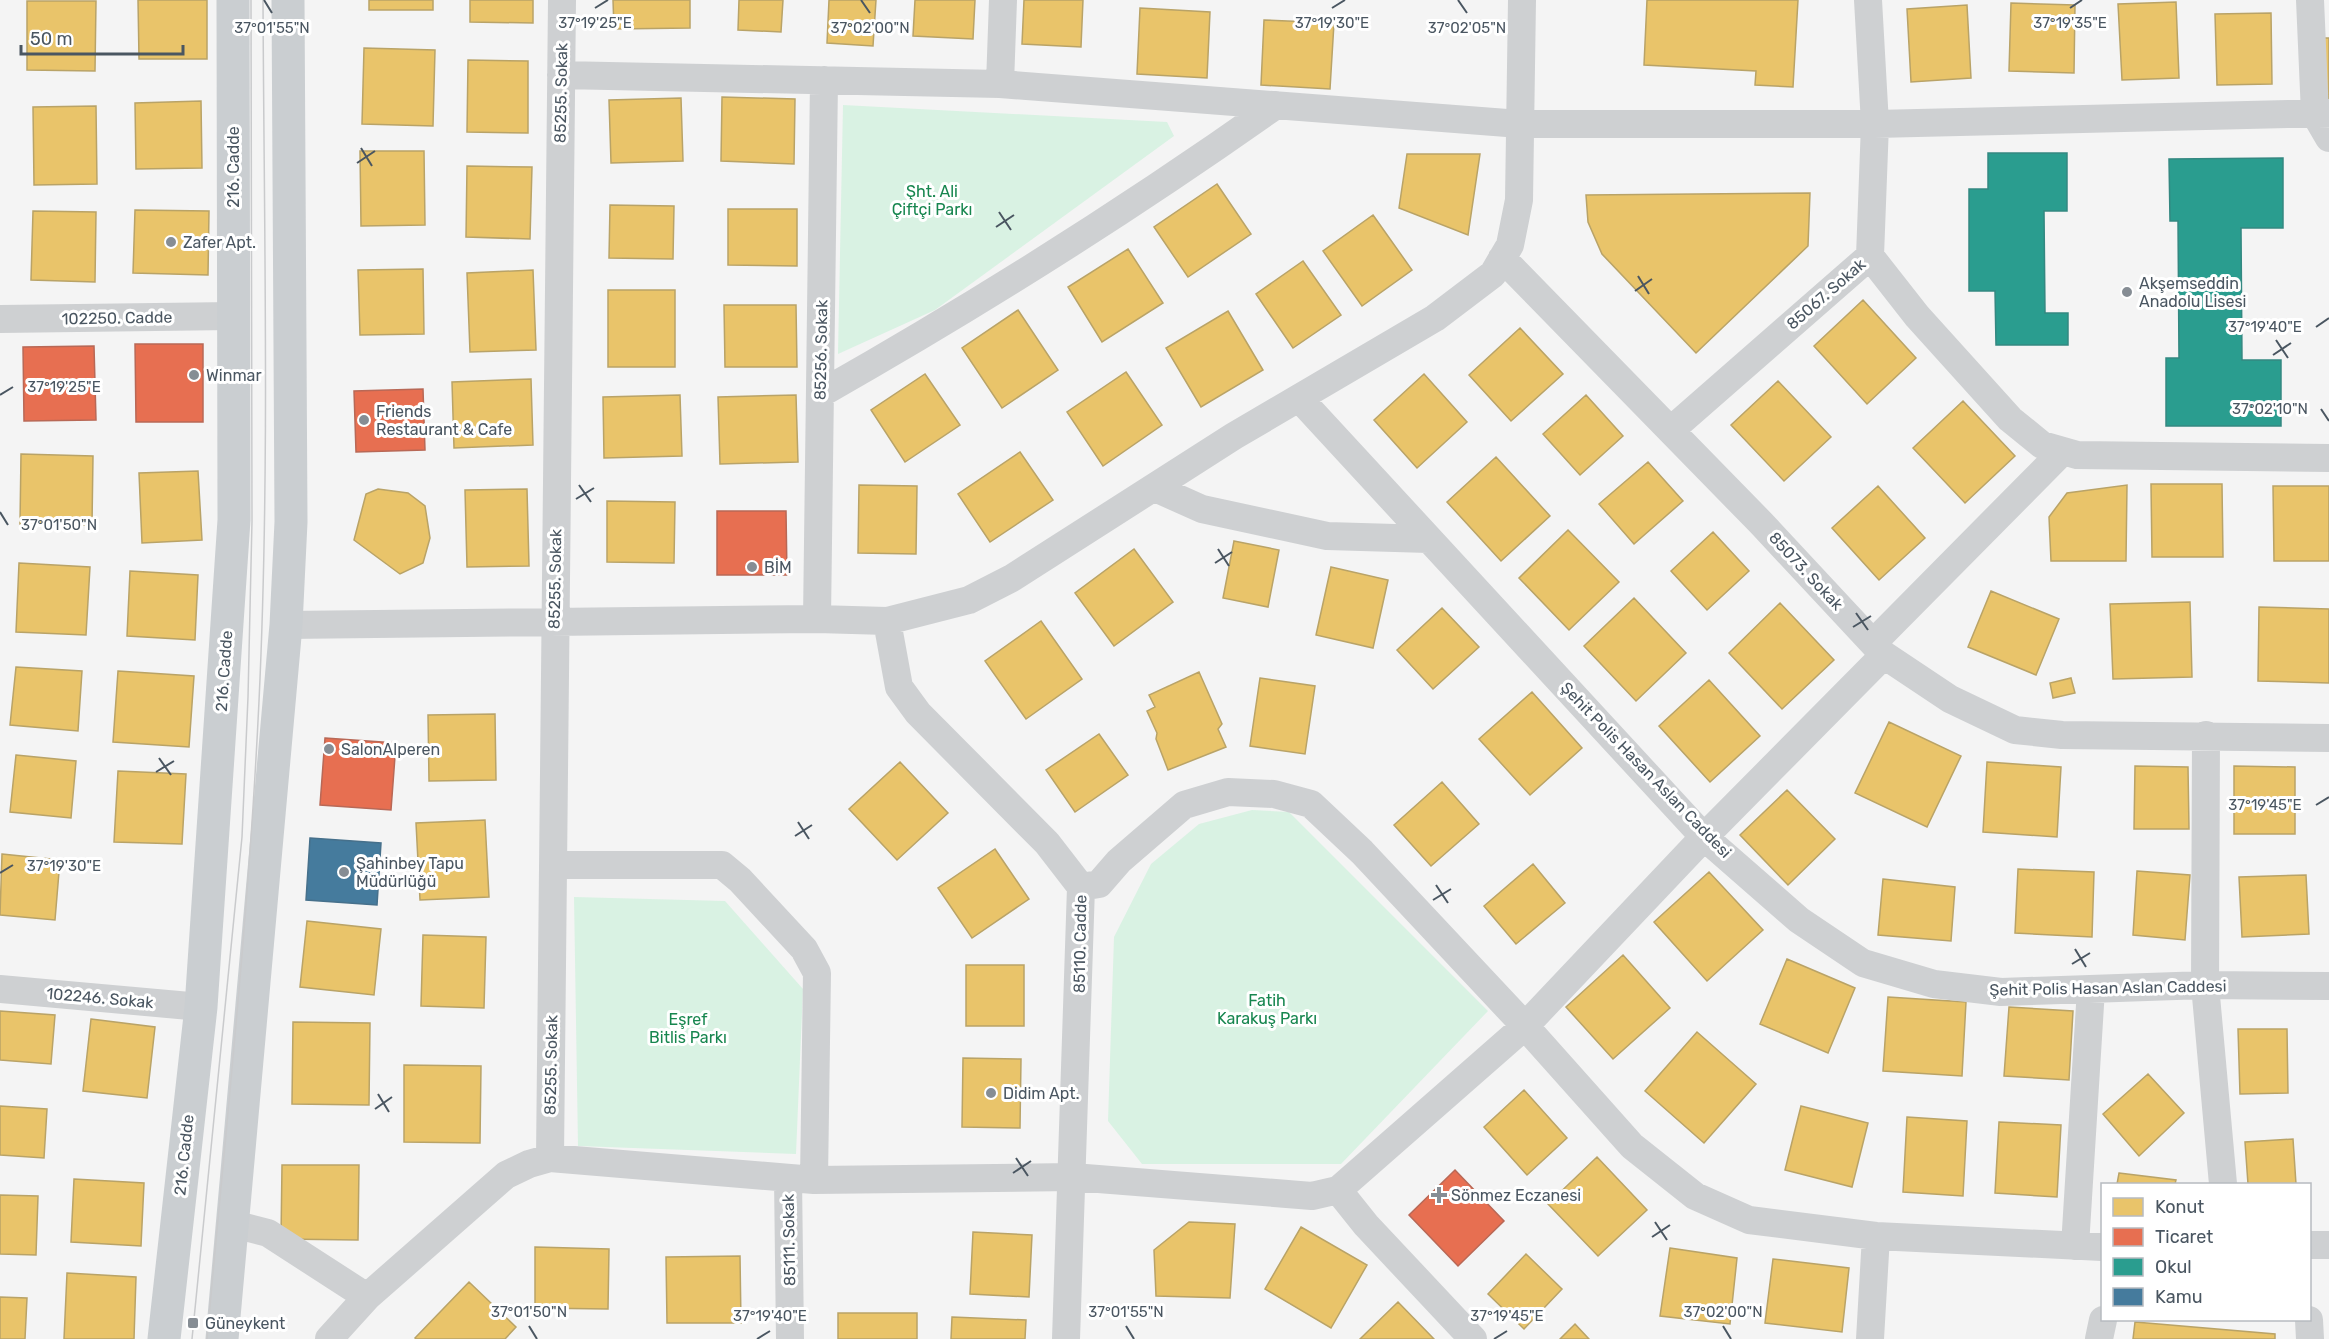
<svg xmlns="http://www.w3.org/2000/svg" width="2329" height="1339" viewBox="0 0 2329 1339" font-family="Rubik,sans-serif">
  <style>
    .green { fill: #d9f2e3 }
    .homes { fill: #e9c46a; stroke: #b9a367; stroke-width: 1.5 }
    .shops { fill: #e76f51; stroke: #b86856; stroke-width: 1.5 }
    .schools { fill: #2a9d8f; stroke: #348881; stroke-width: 1.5 }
    .public { fill: #457b9d; stroke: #46708b; stroke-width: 1.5 }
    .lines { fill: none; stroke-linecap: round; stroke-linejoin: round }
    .minor { stroke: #ced0d2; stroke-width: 28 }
    .major { stroke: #caced1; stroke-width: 33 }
    .tram { stroke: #c9cacc; stroke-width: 1.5 }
    .ticks { fill: none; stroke: #4a5661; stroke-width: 2 }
    .poi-dot { fill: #868d94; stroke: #fff; stroke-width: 2 }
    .labels { text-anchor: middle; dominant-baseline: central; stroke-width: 6; stroke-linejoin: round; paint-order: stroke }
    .street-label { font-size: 16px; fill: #4a5661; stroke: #fff }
    .park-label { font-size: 16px; fill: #17864f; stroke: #fff }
    .poi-label { font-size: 16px; fill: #4a5661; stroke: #fff; text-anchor: start }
    .ticks-label { font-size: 15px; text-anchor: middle; fill: #4a5661; stroke: #fff; stroke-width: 6; stroke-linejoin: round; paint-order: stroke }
  </style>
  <rect width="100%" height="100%" fill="#f4f4f4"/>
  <path class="green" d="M843 105 1167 122 1174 136 935 310 838 354Z
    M1252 810 1289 812 1488 1011 1341 1164H1142L1108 1121 1114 937 1151 864 1199 824Z
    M574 897 725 901 803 989 796 1154 578 1146Z"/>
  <path class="homes" d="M138 0H207V59H139Z
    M369 0H433V10H369Z
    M470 0H533V23L470 22Z
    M613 0H690V28L614 29Z
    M739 0H783L781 32 738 30Z
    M829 0H876L873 46 827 43Z
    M915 0H975L973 39 913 36Z
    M1024 0H1083L1081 47 1022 44Z
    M1647 0H1798L1793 87 1755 85 1756 71 1644 65Z
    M27 1H96L95 71 27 70Z
    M2176 2 2179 78 2122 80 2118 4Z
    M2011 3 2075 5 2074 73 2009 71Z
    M1967 5 1971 78 1911 82 1907 9Z
    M1140 8 1210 12 1207 78 1137 74Z
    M2271 13 2272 84 2217 85 2215 14Z
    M1264 20 1334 23 1330 89 1261 85Z
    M2319 38H2329V105Z
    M364 48 435 50 433 126 362 124Z
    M468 60 528 61V133L467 132Z
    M722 97 795 99 794 164 721 161Z
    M681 98 683 161 611 163 609 100Z
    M201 101 202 168 136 169 135 103Z
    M96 106 97 184 34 185 33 107Z
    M360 151H424L425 225 361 226Z
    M1407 154H1480L1468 235 1399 208Z
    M467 166 532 167 530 239 466 237Z
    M1217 184 1251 234 1188 277 1154 227Z
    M1810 193 1808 246 1696 353 1602 254 1588 222 1586 195Z
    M610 205 674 206 673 259 609 258Z
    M728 209H797V266L728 265Z
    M135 210 209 211 208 275 133 273Z
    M33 211 96 212 95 282 31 280Z
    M1373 215 1412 270 1362 306 1323 251Z
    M1128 249 1163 303 1102 342 1068 287Z
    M1303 261 1341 315 1293 348 1256 294Z
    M423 269 424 334 360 335 358 270Z
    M533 270 536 350 470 352 467 273Z
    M608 290H675V367H608Z
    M1863 300 1916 358 1867 404 1814 346Z
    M724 305H796L797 367H725Z
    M1018 310 1058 370 1002 408 962 348Z
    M1228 311 1263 370 1201 407 1166 348Z
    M1520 328 1563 374 1511 421 1469 375Z
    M1126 372 1162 425 1103 466 1067 412Z
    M925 374 960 425 905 462 871 410Z
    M1424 374 1467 422 1417 468 1374 420Z
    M531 379 533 445 454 448 452 382Z
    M1778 381 1831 437 1784 481 1731 425Z
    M680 395 682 456 604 458 603 397Z
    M796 395 798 462 720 464 718 397Z
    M1586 395 1623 436 1580 475 1543 434Z
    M1963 401 2015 456 1965 503 1913 448Z
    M1020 452 1053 500 990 542 958 494Z
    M21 454 93 456 92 525 20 524Z
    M1496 457 1550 516 1501 561 1447 502Z
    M1648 462 1683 501 1634 544 1599 504Z
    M198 471 202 540 142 543 139 473Z
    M2151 484H2222L2223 557H2152Z
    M859 485 917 486 916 554 858 553Z
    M2127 485 2126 561H2051L2049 517 2067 493Z
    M1878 486 1925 538 1879 580 1832 528Z
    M2273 486H2329V561H2274Z
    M378 489 408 493 425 506 430 538 423 563 400 574 354 540 366 494Z
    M527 489 529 566 467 567 465 490Z
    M607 501 675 502 674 563 607 562Z
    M1568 530 1619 582 1569 630 1519 578Z
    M1713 532 1749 571 1707 610 1671 571Z
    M1234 541 1279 550 1268 607 1223 598Z
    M1134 549 1173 602 1114 646 1075 593Z
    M19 563 90 567 86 635 16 632Z
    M1331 567 1388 580 1373 648 1316 635Z
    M130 571 198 575 195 640 127 636Z
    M1991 591 2059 619 2036 675 1968 647Z
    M1634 598 1686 653 1636 701 1584 646Z
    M2190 602 2192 677 2113 679 2110 604Z
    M1780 603 1834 660 1782 709 1729 653Z
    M2259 607 2329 609V683L2258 681Z
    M1442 608 1479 647 1433 689 1397 650Z
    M1041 621 1082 679 1026 719 985 661Z
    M16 667 82 671 78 731 10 725Z
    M118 671 194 676 189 747 113 742Z
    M1199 672 1222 724 1218 729 1226 747 1168 770 1156 739 1157 733 1147 711 1155 707 1149 695Z
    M1260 678 1315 686 1305 754 1250 746Z
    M2071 678 2075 693 2053 698 2050 683Z
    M1709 680 1760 736 1710 782 1659 726Z
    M1532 692 1582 748 1530 795 1479 739Z
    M495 714 496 780 429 781 428 715Z
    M1889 722 1961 756 1927 827 1855 793Z
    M1099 734 1128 775 1075 812 1046 770Z
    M16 755 76 761 71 818 10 812Z
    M900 762 948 813 897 860 849 809Z
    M1987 762 2061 767 2057 837 1983 832Z
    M2135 766 2188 767 2189 829H2134Z
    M2234 766 2295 767V834H2234Z
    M118 771 186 774 182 844 114 842Z
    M1442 782 1479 824 1431 866 1394 825Z
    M1787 790 1835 839 1788 885 1740 835Z
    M485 820 489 897 420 900 416 823Z
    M995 849 1029 899 972 938 938 888Z
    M2 854 60 860 55 920 0 915Z
    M1533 864 1565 903 1516 944 1484 906Z
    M2018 869 2094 872 2092 937 2015 933Z
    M2137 871 2190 875 2185 940 2133 935Z
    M1709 872 1763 930 1707 981 1654 922Z
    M2306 875 2309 934 2242 937 2239 877Z
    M1883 879 1955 887 1951 941 1878 935Z
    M307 921 381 929 374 995 300 987Z
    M423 935 486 937 484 1008 421 1006Z
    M1623 955 1670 1008 1613 1059 1566 1007Z
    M1787 959 1855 988 1828 1053 1760 1024Z
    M966 965H1024V1026H966Z
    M1888 997 1966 1002 1962 1076 1883 1071Z
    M2009 1007 2073 1011 2069 1080 2004 1076Z
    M0 1011 55 1015 51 1064 0 1060Z
    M91 1019 155 1027 147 1098 83 1091Z
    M293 1022 370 1023 369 1105 292 1104Z
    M2238 1029H2287L2288 1093 2240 1094Z
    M1697 1032 1756 1084 1704 1143 1645 1091Z
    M963 1058 1021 1059 1020 1128 962 1127Z
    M404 1065 481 1066 480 1143 404 1142Z
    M2148 1074 2184 1113 2139 1156 2103 1114Z
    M1524 1090 1567 1138 1527 1175 1484 1127Z
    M0 1106 47 1109 44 1158 0 1155Z
    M1801 1106 1868 1123 1852 1187 1785 1170Z
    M1907 1117 1967 1121 1963 1196 1903 1192Z
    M1999 1122 2061 1125 2057 1197 1995 1193Z
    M2293 1139 2296 1184H2248L2245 1142Z
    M1597 1157 1647 1210 1598 1256 1548 1204Z
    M282 1165H359L358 1240 281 1239Z
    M2119 1173 2176 1180 2175 1184H2117Z
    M74 1179 144 1183 141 1246 71 1242Z
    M0 1195 38 1196 36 1255 0 1254Z
    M1189 1222 1235 1224 1230 1298 1156 1296 1154 1250Z
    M1301 1227 1367 1265 1331 1328 1265 1289Z
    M973 1232 1032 1235 1029 1297 970 1294Z
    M535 1247 609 1249 608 1309 535 1308Z
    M1670 1248 1737 1258 1730 1324 1660 1316Z
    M1526 1254 1562 1289 1524 1329 1488 1294Z
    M740 1256 741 1323H667L666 1257Z
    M1773 1259 1849 1268 1842 1332 1765 1323Z
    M67 1273 136 1277 134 1339H64Z
    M469 1282 516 1327 505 1339H416L415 1338Z
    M0 1297 27 1298 25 1339H0Z
    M1398 1302 1434 1339H1360Z
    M838 1313H917V1339H838Z
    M952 1317 1026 1320 1025 1339H951Z
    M2135 1322 2275 1334V1339H2133Z
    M1575 1324 1589 1339H1560Z"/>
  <path class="shops" d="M135 344H203V422H136Z
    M94 346 96 420 24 421 23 347Z
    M423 389 425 450 356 452 354 391Z
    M717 511H786L787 575H717Z
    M325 738 396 743 391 810 320 805Z
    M1455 1170 1504 1221 1458 1266 1409 1215Z"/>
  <path class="schools" d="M1988 153H2067V211H2044L2045 313H2068V345H1996L1995 291H1969V189H1988Z
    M2283 158V228H2241L2242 360H2281V426H2166V358H2179L2178 221H2170L2169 159Z"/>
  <path class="public" d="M310 838 381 843 377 905 306 900Z"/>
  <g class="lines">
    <path class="minor" d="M2310 0 2315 114 2329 138
      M561 75 1000 84 1520 124H1875L2329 113
      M1000 84 1003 0
      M1870 256 1917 316 2010 419 2042 445 2077 455 2329 458
      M1502 258 1761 523 1884 655 1950 699 2015 730 2062 735 2329 738
      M0 319 233 316
      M820 394C977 305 1129 209 1276 105
      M1299 398 1704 837 1799 920 1863 963 1934 984 2001 992 2205 985 2329 986
      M1671 430 1870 256 1875 124 1868 0
      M1155 488 1202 509 1327 536 1429 539
      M817 619 824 80
      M887 621 899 687 918 713 1047 843 1081 887 1066 1339
      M286 625 817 619 887 621 969 600 1012 578 1234 436 1435 318 1493 274 1510 245 1519 200 1522 0
      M1873 643 2063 451
      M2206 735 2205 985 2223 1184
      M553 865H722L740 880 804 949 817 973 814 1180
      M1081 887 1099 884 1119 861 1184 805 1228 792 1274 794 1311 804 1362 852 1525 1026 1632 1146 1695 1196 1749 1220 1876 1236 2102 1247
      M0 989 201 1007
      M550 1158 562 0
      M788 1178 790 1339
      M1338 1190 1366 1225 1473 1339
      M233 1224 268 1233 367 1297 506 1175 529 1164 550 1158 814 1180 1073 1177 1312 1196 1338 1190 1525 1026 1704 837 1884 655
      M2310 1245H2329
      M2075 1246 2091 989
      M2309 1320 2310 1339
      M329 1339 367 1297
      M1870 1339 1876 1236
      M2099 1339 2103 1320"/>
    <path class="major" d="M164 1339 201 1007 234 520 233 0
      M222 1339 286 625 291 522 288 0"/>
    <path class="tram" d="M192 1339 242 837 248 697 252 521 251 0
      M207 1339C226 1127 249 914 259 701 270 468 264 234 263 0"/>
  </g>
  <path class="ticks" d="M264 0 272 13M861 0 870 13M1458 0 1467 13M595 8 608 0M1332 8 1345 0M2070 8 2082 0M361 148 372 166M357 163 375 151M999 212 1011 230M996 227 1014 215M1638 276 1649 294M1635 291 1652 279M2316 327 2329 318M2276 340 2288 358M2273 355 2291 343M0 395 13 387M2321 409 2329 421M579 485 591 502M576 499 594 488M0 512 8 525M1218 549 1229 566M1215 563 1232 552M1856 613 1868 630M1853 627 1871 616M159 758 171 775M156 772 174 761M2316 805 2329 797M798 822 809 839M795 836 812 825M0 873 13 865M1436 885 1448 903M1433 900 1451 889M2075 949 2086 967M2072 964 2090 953M378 1094 389 1112M375 1109 392 1097M1016 1158 1028 1176M1013 1173 1031 1161M1655 1222 1667 1240M1652 1237 1670 1225M529 1326 537 1339M1126 1326 1134 1339M1723 1326 1731 1339M757 1339 770 1331M1494 1339 1507 1331"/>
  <g class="poi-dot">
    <circle cx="171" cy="242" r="6"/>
    <circle cx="2127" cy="292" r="6"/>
    <circle cx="194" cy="375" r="6"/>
    <circle cx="364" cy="420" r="6"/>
    <circle cx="752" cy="567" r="6"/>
    <circle cx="329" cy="749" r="6"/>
    <circle cx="344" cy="872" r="6"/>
    <circle cx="991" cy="1093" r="6"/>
    <path d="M1436 1186h6v6h6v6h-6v6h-6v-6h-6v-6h6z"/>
    <rect x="187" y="1317" width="12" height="12" rx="3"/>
  </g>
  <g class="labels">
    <g class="street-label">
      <text transform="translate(561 93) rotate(-89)">85255. Sokak</text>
      <text transform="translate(233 167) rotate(-90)">216. Cadde</text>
      <text transform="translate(1826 294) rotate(-41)">85067. Sokak</text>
      <text transform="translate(117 318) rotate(-1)">102250. Cadde</text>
      <text transform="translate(821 350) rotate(-89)">85256. Sokak</text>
      <text transform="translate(1806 571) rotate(47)">85073. Sokak</text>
      <text transform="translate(555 579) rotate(-89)">85255. Sokak</text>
      <text transform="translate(224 671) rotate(-86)">216. Cadde</text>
      <text transform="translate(1646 770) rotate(46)">Şehit Polis Hasan Aslan Caddesi</text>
      <text transform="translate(1080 944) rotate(-89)">85110. Cadde</text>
      <text transform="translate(2108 988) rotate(-1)">Şehit Polis Hasan Aslan Caddesi</text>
      <text transform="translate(100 998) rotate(5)">102246. Sokak</text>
      <text transform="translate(551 1065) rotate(-89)">85255. Sokak</text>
      <text transform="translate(184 1155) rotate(-84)">216. Cadde</text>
      <text transform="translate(789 1240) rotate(-91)">85111. Sokak</text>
    </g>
    <g class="park-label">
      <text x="932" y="191">Şht. Ali<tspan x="932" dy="18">Çiftçi Parkı</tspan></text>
      <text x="1267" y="1000">Fatih<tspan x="1267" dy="18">Karakuş Parkı</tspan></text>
      <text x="688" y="1019">Eşref<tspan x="688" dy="18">Bitlis Parkı</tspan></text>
    </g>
    <g class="poi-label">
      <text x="183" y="242">Zafer Apt.</text>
      <text x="2139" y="283">Akşemseddin<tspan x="2139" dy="18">Anadolu Lisesi</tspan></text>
      <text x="206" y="375">Winmar</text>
      <text x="376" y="411">Friends<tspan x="376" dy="18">Restaurant &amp; Cafe</tspan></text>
      <text x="764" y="567">BİM</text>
      <text x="341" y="749">SalonAlperen</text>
      <text x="356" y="863">Şahinbey Tapu<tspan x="356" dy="18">Müdürlüğü</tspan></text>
      <text x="1003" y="1093">Didim Apt.</text>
      <text x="1451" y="1195">Sönmez Eczanesi</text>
      <text x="205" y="1323">Güneykent</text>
    </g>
  </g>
  <g class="ticks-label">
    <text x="595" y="28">37°19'25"E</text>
    <text x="1332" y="28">37°19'30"E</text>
    <text x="2070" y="28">37°19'35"E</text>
    <text x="272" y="33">37°01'55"N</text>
    <text x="870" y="33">37°02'00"N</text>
    <text x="1467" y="33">37°02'05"N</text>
    <text x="2265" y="332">37°19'40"E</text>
    <text x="64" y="392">37°19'25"E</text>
    <text x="2270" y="414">37°02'10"N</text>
    <text x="59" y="530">37°01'50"N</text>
    <text x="2265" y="810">37°19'45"E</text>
    <text x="64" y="871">37°19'30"E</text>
    <text x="529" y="1317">37°01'50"N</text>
    <text x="1126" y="1317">37°01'55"N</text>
    <text x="1723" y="1317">37°02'00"N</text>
    <text x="770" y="1321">37°19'40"E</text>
    <text x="1507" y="1321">37°19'45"E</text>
  </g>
  <rect x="2101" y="1183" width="210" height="138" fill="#ffffff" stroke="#b7bbc0" stroke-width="1.5"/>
  <rect x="2113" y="1198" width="30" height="18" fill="#e9c46a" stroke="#b7bbc0" stroke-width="1.5"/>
  <text x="2155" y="1213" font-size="18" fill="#4a5661">Konut</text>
  <rect x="2113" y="1228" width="30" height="18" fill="#e76f51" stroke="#b7bbc0" stroke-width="1.5"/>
  <text x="2155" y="1243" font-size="18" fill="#4a5661">Ticaret</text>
  <rect x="2113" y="1258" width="30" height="18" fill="#2a9d8f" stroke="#b7bbc0" stroke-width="1.5"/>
  <text x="2155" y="1273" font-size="18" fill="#4a5661">Okul</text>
  <rect x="2113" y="1288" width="30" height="18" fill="#457b9d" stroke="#b7bbc0" stroke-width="1.5"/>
  <text x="2155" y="1303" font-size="18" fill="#4a5661">Kamu</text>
  <path d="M21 45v9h162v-9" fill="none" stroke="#4a5661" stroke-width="3"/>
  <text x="30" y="45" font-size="18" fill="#4a5661" stroke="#ffffff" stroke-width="4.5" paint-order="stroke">50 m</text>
</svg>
